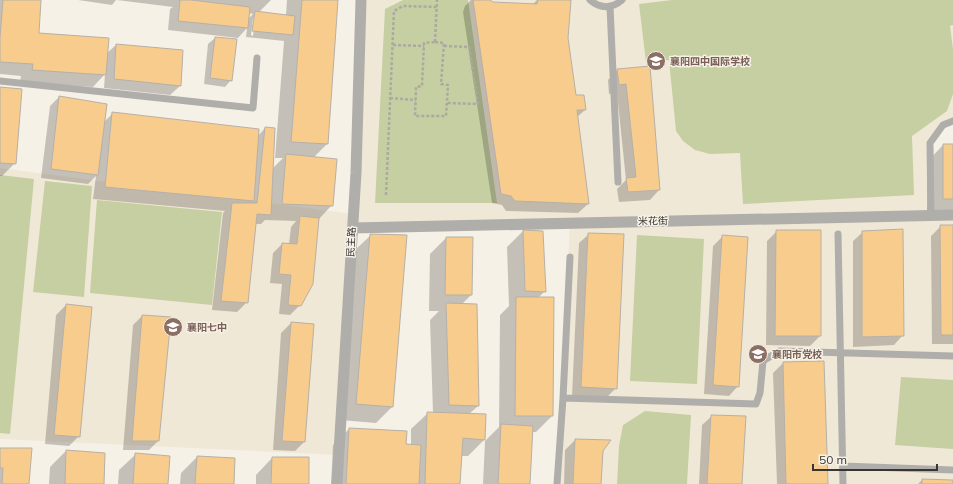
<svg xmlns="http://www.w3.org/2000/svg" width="953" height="484" viewBox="0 0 953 484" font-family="Mulish,'Noto Sans SC',sans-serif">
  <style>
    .built { fill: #f0e8d6 }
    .green { fill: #c5cfa2 }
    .shadow { fill: #0003; fill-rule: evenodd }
    .building { fill: #f8cc8d; stroke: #b6b0a7 }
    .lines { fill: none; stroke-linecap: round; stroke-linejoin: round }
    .path { stroke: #ada9a2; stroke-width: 2.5; stroke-dasharray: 3 2; stroke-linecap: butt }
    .service { stroke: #b0aeaa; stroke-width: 7 }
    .minor { stroke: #b0aeaa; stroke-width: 11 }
    .labels { text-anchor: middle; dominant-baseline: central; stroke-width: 3; stroke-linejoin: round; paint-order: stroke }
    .education-label { font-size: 10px; font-weight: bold; fill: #785e54; stroke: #f6f1e7; text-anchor: start }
    .street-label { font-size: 10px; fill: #383632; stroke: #f6f1e7 }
  </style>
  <rect width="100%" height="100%" fill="#f6f1e7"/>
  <path class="built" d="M361 0H953V124L949 123 930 143 931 215 953 214V484H556L570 224 352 228 338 455 0 439V168L353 214Z"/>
  <path class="green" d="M403 0H468L497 203H375L385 9Z
    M672 0H953V25L950 26 953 49V94L947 111 912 136 914 195 743 204 740 153 710 154 695 150 683 141 676 131 669 60 646 62 639 4Z
    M0 175 34 179 10 434 0 433Z
    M45 181 92 186 84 297 33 292Z
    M97 200 222 212 212 305 90 293Z
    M637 235 704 239 697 384 630 381Z
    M901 377 953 380V449L895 445Z
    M645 411 691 415 687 484H617L619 446 623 425Z"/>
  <path class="shadow" d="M0 0H40L38 34 106 54 116 45 180 86 170 95 104 88 105 74 93 87 20 82 21 76 0 74Z
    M78 0H116L112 5Z
    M117 0H271L259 12 286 15 287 0H337L327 144 313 158 332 205 318 220 300 305 290 315 279 314 282 284 270 283 273 253 282 244H289L291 227 296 221 265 220 261 224H255L247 302 237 312 212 310 223 213 225 211 93 199 96 176 88 184 41 178 50 106 59 97 104 122 113 113 258 136 265 128 272 169 283 158H275L284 41 246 37 247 28 238 38 168 30 170 9 173 7ZM248 13 253 14 248 19ZM253 18H255L253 36 251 35Z
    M471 0H489L493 3 532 5 537 0H554L567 38 575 96 585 110 577 117 588 204 578 213 506 211 502 205 492 203 463 12 465 6Z
    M215 38 231 80 225 87 204 84 208 44Z
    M649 67 659 190 650 200 619 202 617 189 626 180 617 93 609 94 608 80 617 70Z
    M0 88 15 163 2 176H0Z
    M943 145H953V217L927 215V162Z
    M941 226H953V344H932L931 236Z
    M523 231 545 291 538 298 552 416 536 432H532L529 484H483L485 441 499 427 500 315 509 306 507 247Z
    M777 231 820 336 810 346 766 345 767 241Z
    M863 232 903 335 894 345 853 347V241Z
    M589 234 616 388 606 398 572 396 579 243Z
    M371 235 392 407 376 423 340 420 354 251Z
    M723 236 738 386 729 396 704 394 713 246Z
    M446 238 471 295 462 304 478 406 469 414 484 440 468 456H461L459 484H331L333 445 349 429 405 445H411V429L428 413H433L430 320 439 311H429L430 254Z
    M66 305 79 436 69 446 45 444 56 315Z
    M142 316 158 441 149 450H123L133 325Z
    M291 323 304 442 295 451 273 450 281 333Z
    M823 362 827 484H777L773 373 783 363Z
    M712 416 741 484H699L702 425Z
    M575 440 602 450 600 484H564L565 450Z
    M0 449 28 484H0Z
    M66 451 103 484H49L50 467Z
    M136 454 167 484H118L119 470Z
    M197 457 233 484H180L181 473Z
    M272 458 308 484H256V475Z
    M922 480 953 481V484H918Z"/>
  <path class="building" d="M3 0H41L39 33 109 38 106 75 32 70 33 64 0 62V37Z
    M180 0H191L250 7 248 28 178 21Z
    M302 0H338L328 144 291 142Z
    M473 0H490L493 2 537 4 538 0H571L568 38 576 95H584L586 110H577L589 204 515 201 511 196 501 194Z
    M255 11 295 16 293 35 252 31Z
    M215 37 237 39 232 81 210 78Z
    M116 44 183 50 181 86 114 79Z
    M650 66 660 190 628 192 626 178 636 177 626 84 619 85 617 69Z
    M0 87 22 89 16 164 0 163Z
    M59 96 107 104 98 175 51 169Z
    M112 112 259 129 254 201 105 187Z
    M265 127 275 128 271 215 257 214 248 303 221 301 232 203H257Z
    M943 144H953V199H943Z
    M286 154 337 159 333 206 282 204Z
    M300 216 319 218 313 284 301 306 288 305 291 275 279 274 282 243 297 244Z
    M940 225H953V335H941Z
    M903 229 904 336 862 337V231Z
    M523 230 543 231 546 292 525 291Z
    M776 230H821V336H775Z
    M588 233 624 234 617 389 581 387Z
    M370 234 407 235 393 407 356 404Z
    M722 235 748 237 739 387 713 385Z
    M446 237H473L472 295H445Z
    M516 297H554L553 416H515Z
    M446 303 477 304 479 406 449 405Z
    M66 304 92 307 80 437 54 435Z
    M142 315 171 317 159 441H132Z
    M291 322 314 324 305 442 282 441Z
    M824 361 828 484H786L783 362Z
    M427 412 486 414 485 440 463 438 460 484H425Z
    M711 415 746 416 742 484H707Z
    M501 424 533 426 530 484H498Z
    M349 428 407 431 406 444 421 445 419 484H346Z
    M575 439 611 440 603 451 601 484H573Z
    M0 448H32L29 484H2L3 468H0Z
    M66 450 105 453 104 484H65Z
    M135 453 170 456 168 484H133Z
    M197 456 235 458 234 484H195Z
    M272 457H309V484H271Z
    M922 479 953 480V484H922Z"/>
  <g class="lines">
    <path class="path" d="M435 42 444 43 441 84 448 85 446 116H415L416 87 422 86 424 43Z
      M435 42 437 0
      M393 45 424 46
      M444 46 469 47 478 104 447 103
      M390 98 416 100
      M386 195 394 11 403 6 437 7"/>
    <path class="service" d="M590 0C600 9 612 9 622 0
      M610 7 618 182
      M0 81 253 108 257 58
      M931 215 930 143 943 125 953 121
      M838 234 843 484
      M570 257 563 398 756 404 760 393 763 361 779 351 953 356
      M843 466 953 470
      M557 484 563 398"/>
    <path class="minor" d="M352 228 953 215
      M337 484 356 173 361 0"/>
  </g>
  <defs>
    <symbol id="school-disc" viewBox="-11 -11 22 22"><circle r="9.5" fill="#8d6e63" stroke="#f6f1e7"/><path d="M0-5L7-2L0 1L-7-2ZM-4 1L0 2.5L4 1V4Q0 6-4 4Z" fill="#fff"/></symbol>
    <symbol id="university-disc" viewBox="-11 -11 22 22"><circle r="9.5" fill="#8d6e63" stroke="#f6f1e7"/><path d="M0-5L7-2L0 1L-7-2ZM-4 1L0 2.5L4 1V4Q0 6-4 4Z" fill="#fff"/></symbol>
  </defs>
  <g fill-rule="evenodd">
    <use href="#school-disc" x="645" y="50" width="22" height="22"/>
    <use href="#school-disc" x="162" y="316" width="22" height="22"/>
    <use href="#university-disc" x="747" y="343" width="22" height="22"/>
  </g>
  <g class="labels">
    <g class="education-label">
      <text x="670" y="61">襄阳四中国际学校</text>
      <text x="187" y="327">襄阳七中</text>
      <text x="772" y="354">襄阳市党校</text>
    </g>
    <g class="street-label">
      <text transform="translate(653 221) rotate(-1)">米花街</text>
      <text transform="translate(351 242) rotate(-87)">民主路</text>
    </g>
  </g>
  <path d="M813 464v6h124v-6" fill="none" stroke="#383632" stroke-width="2"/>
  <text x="819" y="464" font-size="12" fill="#383632" stroke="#f6f1e7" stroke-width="3" paint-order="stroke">50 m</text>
</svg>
